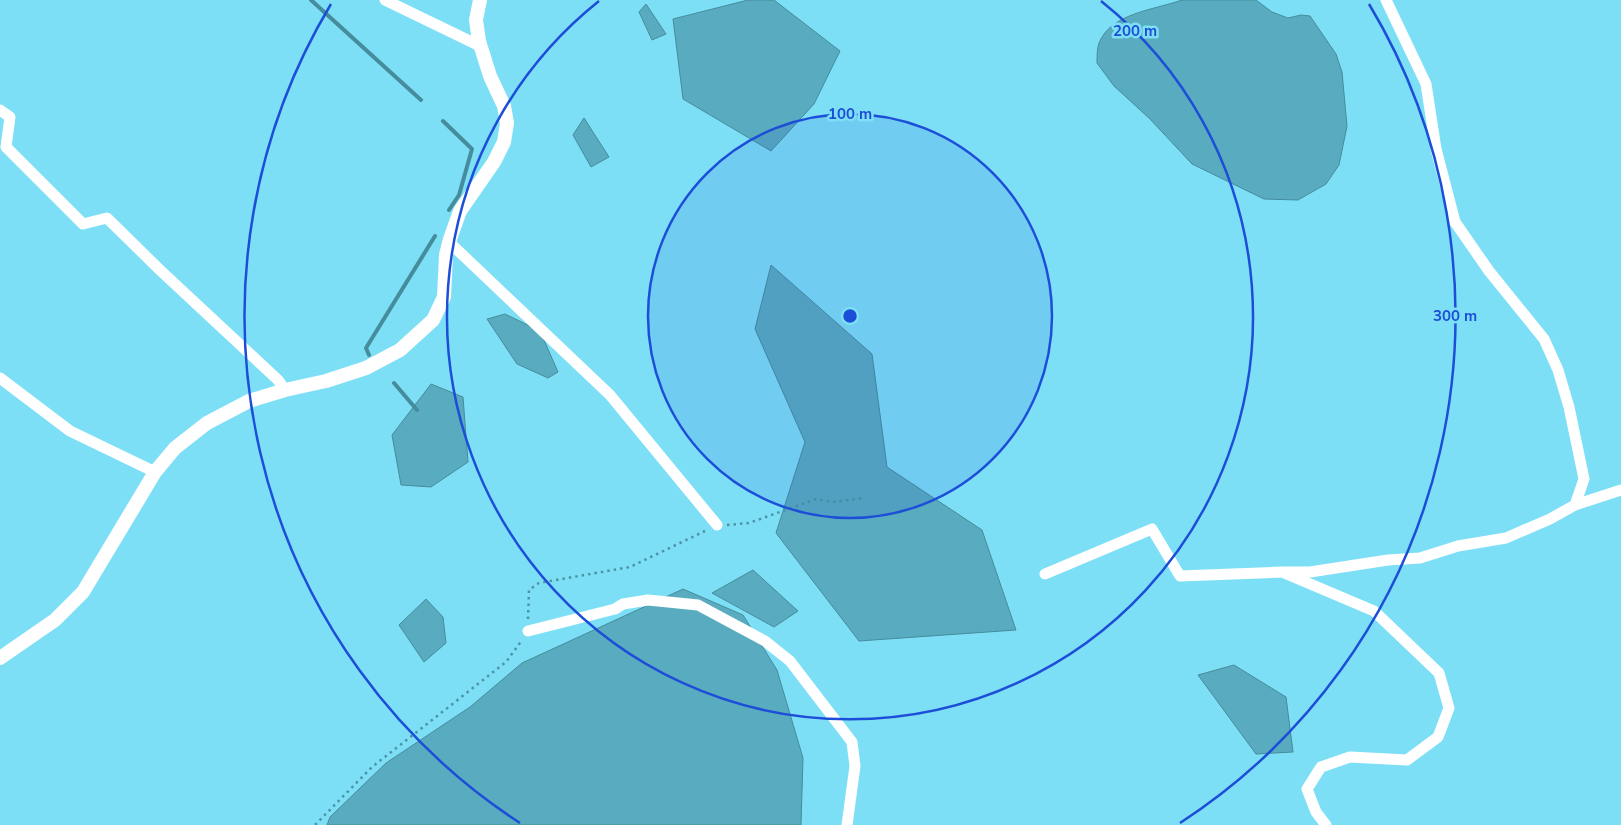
<svg xmlns="http://www.w3.org/2000/svg" width="1621" height="825" viewBox="0 0 1621 825" font-family="'Nunito Sans',sans-serif">
  <style>
    .water { fill: #59acbf; stroke: #458c9c }
    .lines { fill: none; stroke-linecap: round; stroke-linejoin: round }
    .stream { stroke: #458c9c; stroke-width: 4 }
    .path { stroke: #4c94a4; stroke-width: 2.5; stroke-dasharray: 2.5 4; stroke-linecap: butt }
    .minor { stroke: #fff; stroke-width: 11 }
    .tertiary { stroke: #fff; stroke-width: 14 }
    .ring { fill: none; stroke: #1d4ed8; stroke-width: 2.5 }
    .centre { fill: #1d4ed8; stroke: #7ddff6; stroke-width: 2.5 }
    .ring-label { font-size: 15px; text-anchor: middle; font-weight: bold; fill: #1d4ed8; stroke: #7ddff6; stroke-width: 5; stroke-linejoin: round; paint-order: stroke }
  </style>
  <rect width="100%" height="100%" fill="#7ddff6"/>
  <path class="water" d="M748 0H774L840 51 814 104 771 151 683 99 673 19Z
    M1182 0H1256L1272 12 1288 18 1301 15 1310 16 1336 54 1342 72 1347 126 1339 165 1326 184 1298 200 1264 199 1192 164 1150 119 1114 86 1097 63C1097 57 1097 49 1099 43 1111 13 1154 10 1182 0Z
    M646 4 666 34 652 40 639 12Z
    M584 118 609 157 591 167 573 135Z
    M771 265 872 354 887 467 982 530 1016 630 859 641 776 533 805 442 755 329Z
    M505 314 540 331 558 372 548 378 517 364 487 319Z
    M431 384 463 397 468 462 431 487 401 485 392 435Z
    M753 570 798 611 774 627 712 593Z
    M683 589 743 615 777 670 803 758 801 825H327L330 817 386 763 470 707 522 663Z
    M426 599 443 617 446 643 424 662 399 625Z
    M1234 665 1286 697 1293 752 1256 754 1198 675Z"/>
  <g class="lines">
    <path class="stream" d="M311 0 421 100
      M443 121 472 149 459 195 449 210
      M369 355 366 348 435 236
      M394 383 417 410"/>
    <path class="path" d="M727 525 749 523 816 499 833 502 864 498
      M528 619 529 590 539 583 630 567 705 531
      M315 825 372 767 506 662 522 640"/>
    <path class="minor" d="M385 0 480 46
      M0 110 10 117 6 147 83 224 107 218 161 271 278 380 285 390
      M449 242 610 395 717 525
      M0 378 70 431 155 472
      M1575 505 1621 490
      M1282 572H1310L1388 560 1420 558 1458 546 1506 538 1550 519 1575 505 1584 479 1569 407 1558 370 1544 339 1489 271 1455 222 1436 149 1426 84 1386 0
      M1045 574 1152 529 1180 576 1282 572 1374 611 1439 673 1449 708 1438 737 1407 760 1350 757 1321 767 1307 789 1316 812 1326 825
      M528 631 615 609 623 604 648 600 698 605 765 641 790 661 852 742 855 766 847 825"/>
    <path class="tertiary" d="M0 658 55 620 83 592 155 472 175 448 207 423 249 401 285 390 326 381 366 368 400 350 433 320 444 297 446 255 450 239 460 211 494 162 504 142 507 123 504 106 490 76 479 41 476 20 480 0"/>
  </g>
  <circle cx="850" cy="316" r="202" fill="#1d4ed8" fill-opacity=".12"/>
  <g class="ring">
    <circle cx="850" cy="316" r="202"/>
    <path d="M1101 1A403 403 0 1 1 599 1"/>
    <path d="M520 823A605 605 0 0 1 331 4M1369 4A605 605 0 0 1 1180 823"/>
  </g>
  <circle cx="850" cy="316" r="8" class="centre"/>
  <g class="ring-label">
    <text x="1135" y="36">200 m</text>
    <text x="850" y="119">100 m</text>
    <text x="1455" y="321">300 m</text>
  </g>
</svg>
